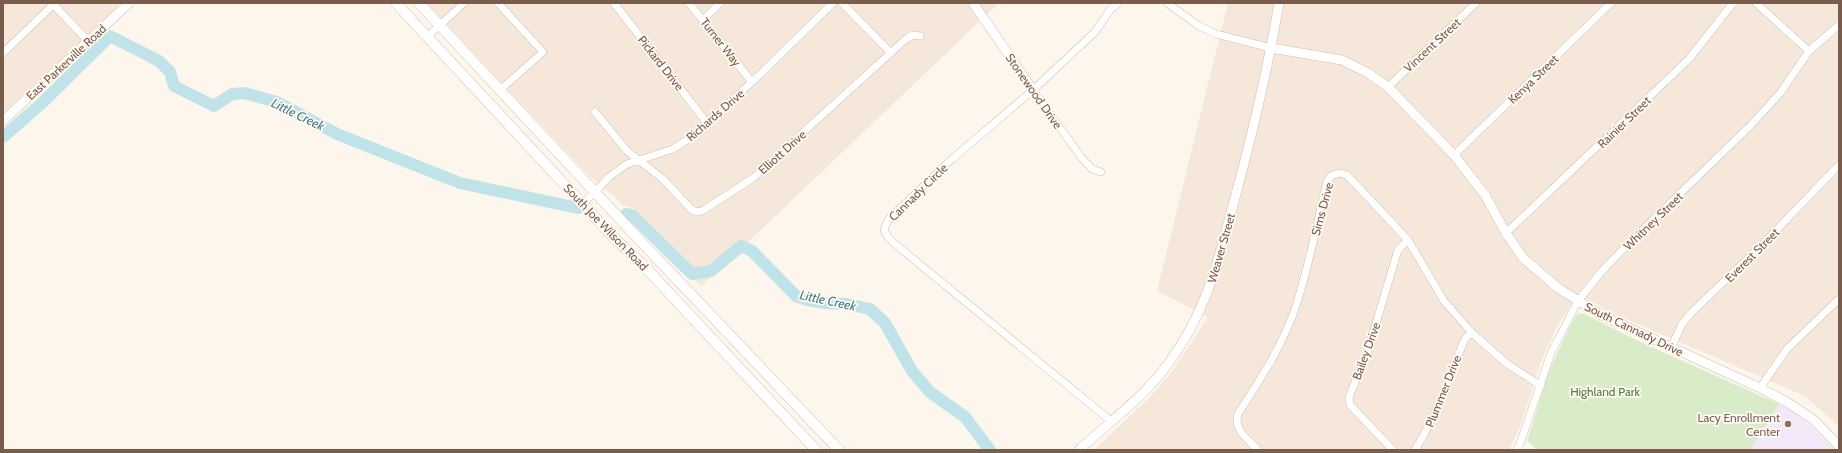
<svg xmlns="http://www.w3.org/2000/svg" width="1842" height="453" viewBox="0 0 1842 453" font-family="Cabin,sans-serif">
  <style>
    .residential { fill: #f5e8da }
    .education { fill: #f3e8fa }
    .green { fill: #d8ecc9 }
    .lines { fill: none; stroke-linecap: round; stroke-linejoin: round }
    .river { stroke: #bfe3e8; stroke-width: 12 }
    .minor-casing { stroke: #d1beb0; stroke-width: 8 }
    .tertiary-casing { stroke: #d1beb0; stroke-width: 10 }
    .secondary-casing { stroke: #d6c0b0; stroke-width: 11 }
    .minor { stroke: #fff; stroke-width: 7 }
    .tertiary { stroke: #fff; stroke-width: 9 }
    .secondary { stroke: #fff; stroke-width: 10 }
    .education-dot { fill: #8d6e63; stroke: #fffaf3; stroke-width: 1.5 }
    .labels { text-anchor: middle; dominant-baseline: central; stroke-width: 3.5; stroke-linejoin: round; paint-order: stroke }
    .street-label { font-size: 12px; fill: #7a5c4d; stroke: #fffaf3 }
    .park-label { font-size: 12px; fill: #537a41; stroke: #fffaf3 }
    .education-label { font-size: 12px; fill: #785e54; stroke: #fffaf3; text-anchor: end }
    .water-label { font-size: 13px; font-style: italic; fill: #437c86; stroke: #fffaf3 }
  </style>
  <rect width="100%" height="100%" fill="#fdf6ec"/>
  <path class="residential" d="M3 3H116L119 6 3 113Z
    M427 3H999L701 287 633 208 623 205 614 196 590 177Z
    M1228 3H1839V427L1805 396 1612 313 1578 294 1556 328 1540 364 1520 427 1509 450H1094L1151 396 1173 370 1208 317 1157 291Z"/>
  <path class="education" d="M1779 404 1800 416 1835 450H1750Z"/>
  <path class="green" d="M1582 313 1638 341 1779 404 1750 450H1537L1527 440C1535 420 1539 400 1546 380 1554 358 1565 337 1576 315Z"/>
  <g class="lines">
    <path class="river" d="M3 137 41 104 110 36 159 61 170 72 174 86 214 106 232 94 244 93 277 102 337 134 460 183 578 208
      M626 214 632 215 692 274 711 271 741 246 752 251 796 296 808 300 825 303 846 304 870 309 885 323 912 371 930 392 965 417 990 450"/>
    <defs>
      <path id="minor" d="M52 3 88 41
        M498 3 543 52 500 90
        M614 3 707 123
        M689 3 752 82
        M842 3 891 53
        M1167 3 1199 26 1216 34 1271 48
        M1756 3 1809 51
        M703 20 720 3
        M427 37 464 3
        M3 53 53 5
        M1388 87 1476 3
        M1033 90 1081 157 1092 169 1101 172
        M595 112 627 151 663 179 691 209 697 212 702 211 753 178 907 38 913 35 920 36
        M1454 155 1611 3
        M583 204 609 177 627 164 673 149 690 138 752 82 833 3
        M1506 233 1689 59 1733 3
        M1671 348 1682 324 1692 312 1759 248 1839 165
        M1760 388 1787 349 1839 299
        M1111 421 895 244 888 237 884 230 888 220 952 159 1033 90 1095 32 1110 10 1118 3
        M1258 450C1248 439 1233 430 1238 414 1260 380 1283 345 1296 306 1309 266 1317 223 1327 182L1331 176 1339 173 1347 175 1408 240 1444 301 1473 334 1506 363 1541 386
        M1393 450 1350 405 1349 397 1368 350 1398 250 1408 240
        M1415 450C1436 416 1449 380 1463 343L1467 336 1473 334
        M1517 450 1521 441 1551 353 1578 301 1601 272 1632 240 1750 126 1781 92 1809 51 1839 25"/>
      <path id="tertiary" d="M973 3 1033 90
        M1271 48 1342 60 1368 73 1388 87 1454 155 1485 195 1506 233 1523 258 1558 288 1601 315 1760 388 1787 402 1814 420 1839 446
        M3 121 129 3
        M1079 450C1109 422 1144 397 1168 364 1208 310 1219 258 1236 194 1253 131 1268 68 1279 3"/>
      <path id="secondary" d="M396 3 615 239 643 265 816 450
        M419 3 632 232 839 450"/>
    </defs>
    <use href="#minor" class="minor-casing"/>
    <use href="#tertiary" class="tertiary-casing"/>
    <use href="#secondary" class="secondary-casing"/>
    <use href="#minor" class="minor"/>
    <use href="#tertiary" class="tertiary"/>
    <use href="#secondary" class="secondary"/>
  </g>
  <circle class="education-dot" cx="1788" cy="424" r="4"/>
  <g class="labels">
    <g class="street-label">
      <text transform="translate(721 42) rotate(52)">Turner Way</text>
      <text transform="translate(1432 45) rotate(-43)">Vincent Street</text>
      <text transform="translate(66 62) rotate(-43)">East Parkerville Road</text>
      <text transform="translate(661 63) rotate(52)">Pickard Drive</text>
      <text transform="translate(1533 79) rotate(-44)">Kenya Street</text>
      <text transform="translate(1034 91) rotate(55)">Stonewood Drive</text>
      <text transform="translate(715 115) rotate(-41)">Richards Drive</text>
      <text transform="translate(1624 122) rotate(-44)">Rainier Street</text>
      <text transform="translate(782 152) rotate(-42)">Elliott Drive</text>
      <text transform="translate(918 192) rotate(-44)">Cannady Circle</text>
      <text transform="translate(1322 209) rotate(-75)">Sims Drive</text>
      <text transform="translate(1653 221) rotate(-44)">Whitney Street</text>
      <text transform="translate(606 227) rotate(46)">South Joe Wilson Road</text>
      <text transform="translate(1221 248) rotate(-74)">Weaver Street</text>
      <text transform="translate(1752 255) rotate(-45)">Everest Street</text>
      <text transform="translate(1634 329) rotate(26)">South Cannady Drive</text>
      <text transform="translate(1366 351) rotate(-70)">Bailey Drive</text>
      <text transform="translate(1443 391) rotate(-68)">Plummer Drive</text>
    </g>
    <g class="park-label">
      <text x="1605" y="391">Highland Park</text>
    </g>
    <g class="education-label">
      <text x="1780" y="417">Lacy Enrollment<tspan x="1780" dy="14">Center</tspan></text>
    </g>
    <g class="water-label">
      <text transform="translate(298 114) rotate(26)">Little Creek</text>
      <text transform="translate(828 300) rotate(12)">Little Creek</text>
    </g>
  </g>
  <rect width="1842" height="453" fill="none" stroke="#7a5c4d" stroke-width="8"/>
</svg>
